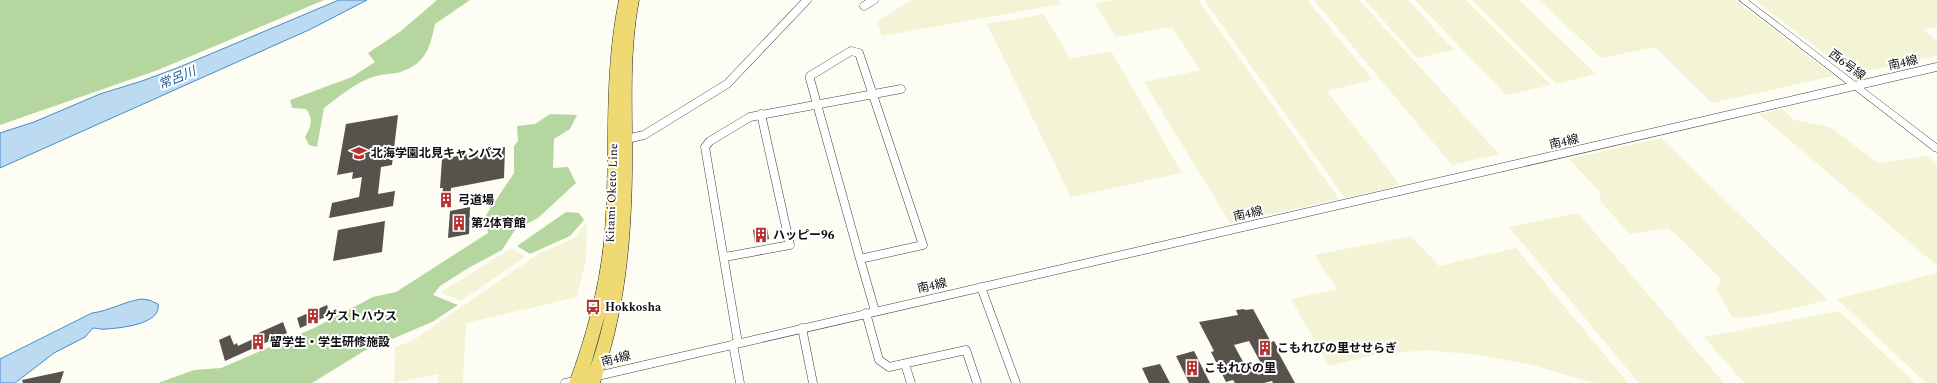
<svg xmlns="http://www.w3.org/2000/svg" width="1937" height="383" viewBox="0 0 1937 383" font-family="Spectral,'Noto Sans JP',serif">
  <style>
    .farmland { fill: #f3f3d5 }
    .forest { fill: #b5d79f }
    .water { fill: #bcdbf3; stroke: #478bc5 }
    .building { fill: #58524d; fill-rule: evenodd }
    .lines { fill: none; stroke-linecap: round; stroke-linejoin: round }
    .minor-casing { stroke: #434343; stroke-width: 9 }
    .tertiary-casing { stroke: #434343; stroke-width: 1 }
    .primary-casing { stroke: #212121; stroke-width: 1 }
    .minor { stroke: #fff; stroke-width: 8 }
    .tertiary { fill: #fff; fill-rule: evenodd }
    .primary { fill: #efd973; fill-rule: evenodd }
    .labels { text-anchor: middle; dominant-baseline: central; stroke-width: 4; stroke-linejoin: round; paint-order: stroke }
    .street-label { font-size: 12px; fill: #101010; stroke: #fff }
    .poi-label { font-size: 12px; font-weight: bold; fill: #101010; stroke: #fff; text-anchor: start }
    .water-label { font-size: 13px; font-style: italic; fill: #205e9b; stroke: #fff }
  </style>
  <rect width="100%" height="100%" fill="#fefdf4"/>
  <path class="farmland" d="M911 0H1058L1061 4 882 36 877 22Z
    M1113 0H1198L1339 199 1230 223 1144 82 1200 70 1172 27 1116 37 1095 3Z
    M1204 0H1307L1373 80 1327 91 1400 185 1345 198Z
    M1314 0H1359L1499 154 1452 165Z
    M1365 0H1408L1454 50 1417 58Z
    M1415 0H1466L1551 85 1506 95Z
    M1472 0H1519L1596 74 1556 84Z
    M1539 0H1735L1834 76 1712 103 1655 47 1601 58Z
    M1755 0H1937V27L1923 30 1937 41V56L1857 73 1851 68 1838 64Z
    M1044 14 1070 59 1111 51 1182 173 1071 197 987 24Z
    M1782 109 1794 120 1830 127 1878 163 1927 156 1937 165V263H1934L1759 114Z
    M1661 138 1828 300 1758 316 1733 318 1717 290 1721 279 1681 239 1668 228 1630 234 1601 202 1599 191 1569 159Z
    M1578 213 1724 383H1639L1509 227Z
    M587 223 586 259 577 297 466 323 463 383H438V374L394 383 395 347 412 341 538 254 574 238Z
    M1411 236 1439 266 1516 248 1628 383H1595L1528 364 1478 355 1427 350 1374 355 1329 366 1291 299 1337 289 1314 255Z
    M512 248 525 257 461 301 441 292Z
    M1937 273V383H1926L1837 299Z
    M1839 311 1915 383H1744L1704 337Z"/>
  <path class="forest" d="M0 0H324L158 70 0 125Z
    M437 0H470L435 24C430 49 425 65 397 73 390 74 383 74 376 76 356 82 340 96 324 108L317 147 309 145 305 137C311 126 314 120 306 109L292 108 290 100 352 77 375 62 368 53 401 31Z
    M550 114 577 115 570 129 554 139 553 168 568 167 576 183 538 218 515 230 502 250 470 267 440 286 433 295 458 305 432 322 364 351 312 383H158L194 370 221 368 314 328 373 297 396 292 488 233 486 215 514 173V146L518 141 517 126 535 124Z
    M566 212 579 213 584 220 570 236 530 254 517 246Z"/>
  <path class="water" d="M339 0H367L311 29 0 168V133L34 122 100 94 142 81 177 68Z
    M141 299 149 300 158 304C162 324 121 328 106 329 102 330 98 328 93 328L85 337 54 353 15 383H0V359L92 313C109 311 123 302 141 299Z"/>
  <path class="building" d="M398 115 392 165 381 167 378 194 395 191 393 206 329 218 332 203 359 197 362 177 352 179 353 172 337 175 346 124Z
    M505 147 504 178 451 188 450 205 441 207 443 188H440L442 159Z
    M470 207 469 234 448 238 450 211Z
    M385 221 382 252 333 261 338 230Z
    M767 227 769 239 755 244 753 230Z
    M327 305 330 315 300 328 297 318Z
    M1244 309 1245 310 1253 309 1271 342 1274 341 1280 352H1278L1295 383H1273L1272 381 1264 383H1235L1233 380 1226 382 1211 352 1214 351 1199 322 1238 315 1236 310ZM1249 341 1263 367 1248 371 1234 345Z
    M283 322 287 333 225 361 219 340 230 335 234 345 237 343 238 346 253 339 252 336Z
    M1194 351 1210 383H1189L1176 356Z
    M1160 364 1170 383H1149L1142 368Z
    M64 371 60 383H23L22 380Z"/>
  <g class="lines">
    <defs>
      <path id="minor" d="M864 6 874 0
        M851 51 859 53 923 245 860 259 810 79V76Z
        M622 140 644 135 727 84 807 0
        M725 257 790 245 761 114
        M860 259 875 311
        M981 287 1016 383
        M866 313 879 360 889 367 966 350 977 383
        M802 328 813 383
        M738 343 705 147 710 141 750 117 901 89
        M733 344 740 383
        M905 364 911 383
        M593 377 1937 67
        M565 383 580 380"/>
      <path id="tertiary" d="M1739 0H1748L1937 144V152L1934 151Z"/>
      <path id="primary" d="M619 0H639C628 57 633 114 632 172 631 246 624 313 600 383H569C586 337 599 290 604 242 612 160 602 83 619 0ZM605 315C601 333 596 351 590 368Z"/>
    </defs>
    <use href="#minor" class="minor-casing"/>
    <use href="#tertiary" class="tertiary-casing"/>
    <use href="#primary" class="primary-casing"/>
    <use href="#minor" class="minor"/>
    <use href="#tertiary" class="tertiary"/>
    <use href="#primary" class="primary"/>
  </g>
  <defs>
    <symbol id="university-bare" viewBox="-9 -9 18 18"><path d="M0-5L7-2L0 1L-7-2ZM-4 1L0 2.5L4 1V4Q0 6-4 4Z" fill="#b83230" stroke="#fff" stroke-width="2.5" paint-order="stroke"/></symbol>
    <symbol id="building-bare" viewBox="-9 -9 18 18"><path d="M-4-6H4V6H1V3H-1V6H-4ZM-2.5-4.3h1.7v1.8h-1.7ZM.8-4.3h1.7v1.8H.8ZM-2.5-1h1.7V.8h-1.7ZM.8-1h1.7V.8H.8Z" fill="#b83230" stroke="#fff" stroke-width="2.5" paint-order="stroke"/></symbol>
    <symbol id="bus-bare" viewBox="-9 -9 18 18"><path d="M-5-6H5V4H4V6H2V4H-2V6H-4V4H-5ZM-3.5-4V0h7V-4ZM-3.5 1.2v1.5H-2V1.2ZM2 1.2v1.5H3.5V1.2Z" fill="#b83230" stroke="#fff" stroke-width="2.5" paint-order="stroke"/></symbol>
  </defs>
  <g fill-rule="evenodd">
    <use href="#university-bare" x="348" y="142" width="22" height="22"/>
    <use href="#building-bare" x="435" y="189" width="22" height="22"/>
    <use href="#building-bare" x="448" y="212" width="22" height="22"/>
    <use href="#building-bare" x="750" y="224" width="22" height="22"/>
    <use href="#bus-bare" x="582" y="296" width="22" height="22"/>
    <use href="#building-bare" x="302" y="305" width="22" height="22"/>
    <use href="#building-bare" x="247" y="331" width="22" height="22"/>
    <use href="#building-bare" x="1254" y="337" width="22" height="22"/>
    <use href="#building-bare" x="1181" y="357" width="22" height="22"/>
  </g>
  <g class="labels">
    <g class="street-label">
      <text transform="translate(1903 63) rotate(-13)">南4線</text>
      <text transform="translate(1847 65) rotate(37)">西6号線</text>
      <text transform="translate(1564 142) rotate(-13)">南4線</text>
      <text transform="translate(612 193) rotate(-88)">Kitami Oketo Line</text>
      <text transform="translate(1248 214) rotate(-13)">南4線</text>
      <text transform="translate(932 286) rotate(-13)">南4線</text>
      <text transform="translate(616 359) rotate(-14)">南4線</text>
    </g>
    <g class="poi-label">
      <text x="371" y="153">北海学園北見キャンパス</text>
      <text x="458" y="200">弓道場</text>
      <text x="471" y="223">第2体育館</text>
      <text x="773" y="235">ハッピー96</text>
      <text x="605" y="307">Hokkosha</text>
      <text x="325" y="316">ゲストハウス</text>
      <text x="270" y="342">留学生・学生研修施設</text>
      <text x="1277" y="348">こもれびの里せせらぎ</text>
      <text x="1204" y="368">こもれびの里</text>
    </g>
    <g class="water-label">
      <text transform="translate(177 78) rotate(-22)">常呂川</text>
    </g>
  </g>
</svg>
